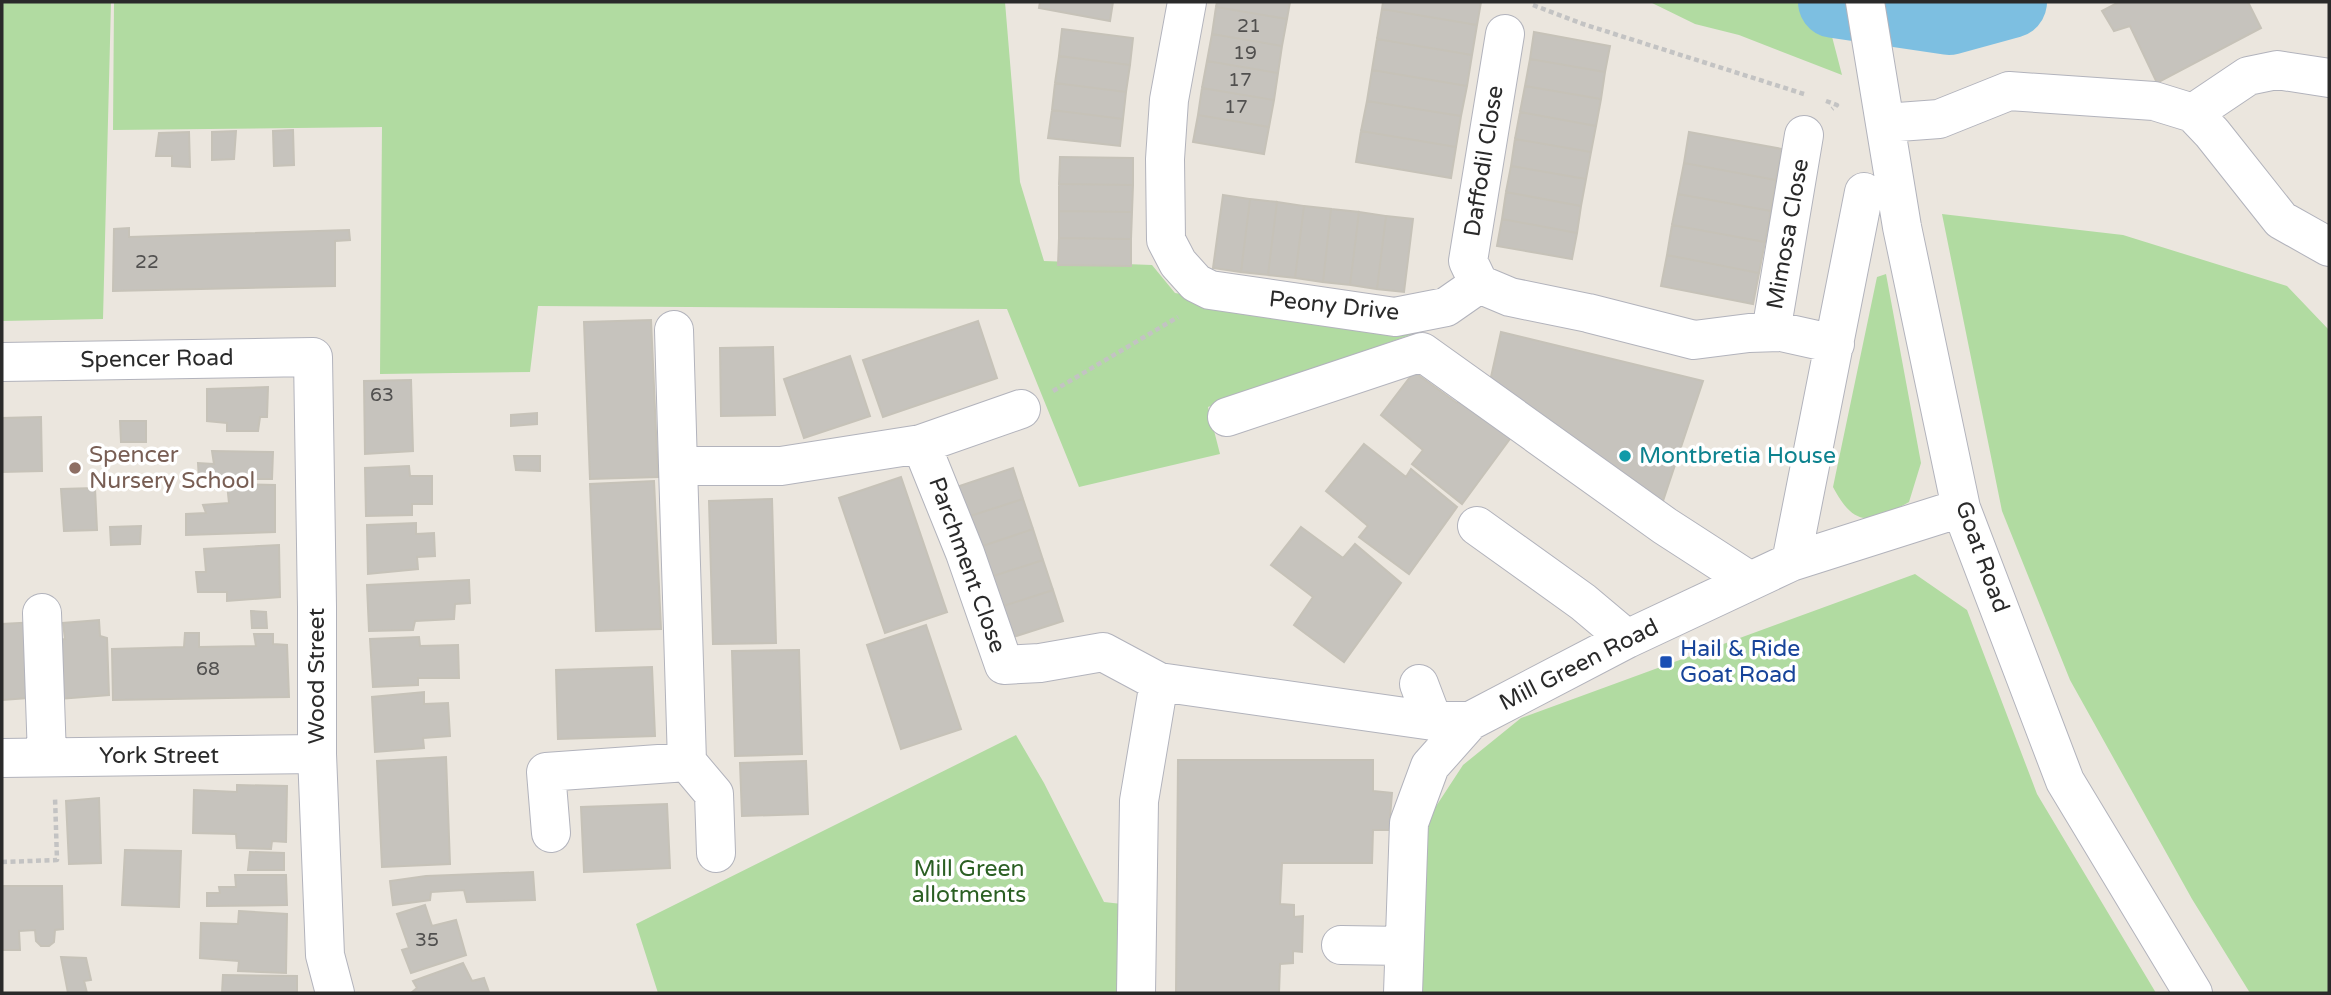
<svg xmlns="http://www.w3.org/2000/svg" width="2331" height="995" viewBox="0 0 2331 995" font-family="'Varela Round',sans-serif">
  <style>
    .green { fill: #b1dba1 }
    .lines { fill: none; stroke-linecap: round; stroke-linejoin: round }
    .river { stroke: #7dbfe1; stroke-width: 72 }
    .building { fill: #c6c3bd; stroke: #c6c2b8; stroke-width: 2 }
    .minor-casing { stroke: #b2b3bc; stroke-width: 40 }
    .path { stroke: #c3c3c3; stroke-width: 4.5; stroke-dasharray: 5 3.5; stroke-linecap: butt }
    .minor { stroke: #fff; stroke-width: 38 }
    .culture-dot { fill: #0f9aa8; stroke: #fff; stroke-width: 2.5 }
    .education-dot { fill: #8d6e63; stroke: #fff; stroke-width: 2.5 }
    .transit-dot { fill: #1a4fb4; stroke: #fff; stroke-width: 2.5 }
    .labels { text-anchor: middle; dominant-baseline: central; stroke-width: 7; stroke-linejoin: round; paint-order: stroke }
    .number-label { font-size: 19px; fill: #51504f }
    .street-label { font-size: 23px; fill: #2a2a2a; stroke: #fff }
    .education-label { font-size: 23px; fill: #785e54; stroke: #fff; text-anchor: start }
    .culture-label { font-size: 23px; fill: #0d838f; stroke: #fff; text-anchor: start }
    .transit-label { font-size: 23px; fill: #164399; stroke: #fff; text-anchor: start }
    .park-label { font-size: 23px; fill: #2b5f23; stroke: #fff }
  </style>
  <rect width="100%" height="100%" fill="#ebe6de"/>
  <path class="green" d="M2 2H111L103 319 2 321Z
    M114 2H1005L1020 182 1044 261 1152 265 1175 293 1424 330 1208 407 1220 454 1079 487 1007 309 538 306 530 372 380 374 382 127 113 130Z
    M1650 2H1823L1842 75 1739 35 1695 24Z
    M1942 214 2123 235 2287 286 2329 330V993H2250L2192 899 2070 680 2002 511Z
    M1886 274 1921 463 1909 502C1872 523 1855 529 1833 487L1877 277Z
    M1915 574 1967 610 2037 794 2156 993H1417L1429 817 1463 765 1521 718Z
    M1016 735 1044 783 1104 902 1122 904 1121 993H658L636 924Z"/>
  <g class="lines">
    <path class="river" d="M1834 2 1949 19 2011 2"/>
  </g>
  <path class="building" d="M1040 2H1113L1110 21 1039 8Z
    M1217 2H1290L1287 19 1216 7Z
    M1383 2H1481L1477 25 1382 9Z
    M2119 2H2248L2261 28 2157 83 2130 26 2114 31 2102 11Z
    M1216 7 1287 19 1282 46 1212 34Z
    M1382 9 1477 25 1472 55 1377 39Z
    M1062 29 1133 38 1130 65 1059 56Z
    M1534 32 1610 46 1605 72 1530 59Z
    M1212 34 1282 46 1278 73 1207 61Z
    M1377 39 1472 55 1467 86 1372 70Z
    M1059 56 1130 65 1126 92 1055 83Z
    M1530 59 1605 72 1601 99 1525 86Z
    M1207 61 1278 73 1274 100 1202 88Z
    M1372 70 1467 86 1461 116 1367 101Z
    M1055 83 1126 92 1123 119 1052 110Z
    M1525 86 1601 99 1596 126 1520 112Z
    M1202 88 1274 100 1269 127 1198 115Z
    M1367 101 1461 116 1456 147 1361 131Z
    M1052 110 1123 119 1120 146 1048 138Z
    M1520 112 1596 126 1591 152 1515 139Z
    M1198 115 1269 127 1264 154 1193 142Z
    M293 130 294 165 274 166 273 131Z
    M236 131 234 159 212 160V132Z
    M1361 131 1456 147 1451 178 1356 162Z
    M189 132 190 167 172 166V156H156L159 133Z
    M1689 132 1782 149 1776 180 1684 163Z
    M1515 139 1591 152 1586 179 1511 166Z
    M1060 157 1133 158V185L1059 184Z
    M1684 163 1776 180 1771 211 1678 194Z
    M1511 166 1586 179 1581 206 1506 192Z
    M1059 184 1133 185 1132 212 1059 211Z
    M1506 192 1581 206 1577 233 1502 219Z
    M1678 194 1771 211 1765 242 1672 225Z
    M1223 195 1250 199 1241 272 1213 268Z
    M1250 199 1277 202 1268 275 1241 272Z
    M1277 202 1304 206 1295 278 1268 275Z
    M1304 206 1331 209 1323 282 1295 278Z
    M1331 209 1359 212 1350 285 1323 282Z
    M1059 211 1132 212 1131 239 1059 238Z
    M1359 212 1386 216 1377 289 1350 285Z
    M1386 216 1413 219 1404 292 1377 289Z
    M1502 219 1577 233 1572 259 1497 246Z
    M1672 225 1765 242 1759 273 1667 255Z
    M129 228V237L349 230 350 240 335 241V286L113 291 114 229Z
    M1059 238 1131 239V266L1058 265Z
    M1667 255 1759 273 1753 304 1661 286Z
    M651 320 658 477 590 479 584 322Z
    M978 321 997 378 883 417 863 360Z
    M1501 332 1703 381 1658 516 1487 395Z
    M773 347 775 415 721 416 720 348Z
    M850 356 870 416 804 438 784 379Z
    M1414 372 1457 403 1465 393 1515 432 1462 504 1412 464 1423 450 1381 415Z
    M411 380 413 451 365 454 364 381Z
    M268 387 267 417H260L258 431H227V423L207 421V389Z
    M537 413V424L511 426V415Z
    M41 417 42 471 2 472V418Z
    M120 421H146V442H121Z
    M1364 444 1406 477 1411 469 1457 507 1409 574 1359 537 1368 526 1326 491Z
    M212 451 273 452 272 479H199L198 463 214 464Z
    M514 456H540V471L516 470Z
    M409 466 410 476H432V504H412V515L366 516 365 468Z
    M1013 468 1023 499 961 519 951 489Z
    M901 477 947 612 885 633 839 498Z
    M654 481 661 629 596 631 590 484Z
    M227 484 275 485V532L186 535V514L206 513 203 505 229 503Z
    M95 488 97 530 64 531 61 489Z
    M772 499 776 643 713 644 709 501Z
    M1023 499 1033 529 971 550 961 519Z
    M416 523V534L434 533 435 556 417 557 418 569 368 574 367 525Z
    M141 526 140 544 111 545 110 527Z
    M1301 527 1343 558 1355 544 1401 583 1344 662 1294 625 1313 597 1271 565Z
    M1033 529 1043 560 981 580 971 550Z
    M279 545 280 597 227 601V592H198L196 572H206L204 549Z
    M1043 560 1053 590 991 610 981 580Z
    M469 580 470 603 455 604 454 619 415 621 413 630 369 631 367 585Z
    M1053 590 1063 621 1001 641 991 610Z
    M251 611 266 612 267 628H252Z
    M99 620 100 636 107 638 109 695 59 699 55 640 65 639 63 623Z
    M37 622 41 697 3 700 2 624Z
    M926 625 961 729 901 749 867 645Z
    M185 633H199V647L256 646 254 634H273V644L287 645 289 697 113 700 112 649 184 647Z
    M419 637 420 646 458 645 459 678H418V685L373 687 370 639Z
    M799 650 802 754 735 756 732 651Z
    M652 667 655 736 558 739 556 670Z
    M424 692V704L448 703 450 736 423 738 424 748 375 752 372 697Z
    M446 757 450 864 382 867 377 761Z
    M1178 760H1373V791L1392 793 1389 830H1373L1372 863H1282L1280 904 1294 905V917L1303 916 1302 952 1293 951V963L1280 964 1279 993H1176Z
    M806 761 808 814 742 816 740 763Z
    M237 785 287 786 286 842 272 841 271 849 237 848 236 834 193 833 194 790 237 792Z
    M99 798 101 863 69 864 66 801Z
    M667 804 670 868 584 872 581 807Z
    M125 850 181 851 179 907 122 905Z
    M250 852 284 853V870H248Z
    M533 872 535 900 467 902 464 890 431 892 430 900 393 905 390 881 426 876Z
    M235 875H286L287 905 207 906V893H220L219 887H236Z
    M2 886H62L63 929 55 930 54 942 49 946H41L36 941 35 930 19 931 20 950H2Z
    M425 905 432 926 456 920 466 955 411 973 402 950 409 948 397 914Z
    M239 911 287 914 286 973 238 971 239 961 200 958 201 923 238 924Z
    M61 957 86 958 91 980 84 981 87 993H68Z
    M463 963 472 981 484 978 489 992 411 993 417 988 413 981Z
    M223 975 297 976V993H222Z"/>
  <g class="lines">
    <defs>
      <path id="minor" d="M1187 2 1169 100 1165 159 1166 240 1178 263 1196 283 1210 290 1395 317 1446 307 1479 284
        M1865 2 1902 227 1961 508 2065 781 2193 993
        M2193 113 2248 76 2277 70 2329 78
        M1885 123 1939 119 2009 91 2154 101 2193 113 2212 133 2281 220 2329 247
        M1479 284 1510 297 1588 313 1694 340 1749 333 1781 332 1835 344
        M1479 284 1468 261 1505 34
        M674 330 678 466
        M1771 332 1804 135
        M2 362 313 357 317 607V754L325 955 335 993
        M1227 417 1422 352 1665 526 1750 581
        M921 444 1021 409
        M1477 526 1583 602 1627 639
        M1791 562 1864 192
        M42 613 47 757
        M1419 684 1433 721
        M2 758 317 754
        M687 762 714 794 716 853
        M551 833 546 772 687 762 678 466H781L921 444 965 553 1004 665 1040 663 1103 652 1159 682 1433 721H1470
        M1341 945 1404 946
        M1136 993 1139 801 1159 682
        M1403 993 1409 823 1430 766 1470 721 1627 639 1791 562 1961 508"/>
    </defs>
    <use href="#minor" class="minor-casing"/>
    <path class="path" d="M1533 5 1583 24 1804 94
      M1826 101 1837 105 1832 109
      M1053 391 1178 317
      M2 862 57 860 55 797"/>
    <use href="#minor" class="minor"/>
  </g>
  <circle class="culture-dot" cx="1625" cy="456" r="7"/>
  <circle class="education-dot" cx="75" cy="468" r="7"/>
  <rect class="transit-dot" x="1659" y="655" width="14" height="14" rx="3.5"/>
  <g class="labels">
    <g class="number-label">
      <text x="1249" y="26">21</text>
      <text x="1245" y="53">19</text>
      <text x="1240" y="80">17</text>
      <text x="1236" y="107">17</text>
      <text x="147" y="262">22</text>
      <text x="382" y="395">63</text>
      <text x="208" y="669">68</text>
      <text x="427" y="940">35</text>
    </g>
    <g class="street-label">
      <text transform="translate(1484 161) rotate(-81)">Daffodil Close</text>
      <text transform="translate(1788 234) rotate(-80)">Mimosa Close</text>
      <text transform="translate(1334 306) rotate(6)">Peony Drive</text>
      <text transform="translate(157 359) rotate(-1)">Spencer Road</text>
      <text transform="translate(1982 557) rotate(70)">Goat Road</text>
      <text transform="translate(967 565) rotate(70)">Parchment Close</text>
      <text transform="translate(1579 665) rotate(-27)">Mill Green Road</text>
      <text transform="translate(317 676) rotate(-90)">Wood Street</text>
      <text x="159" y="756">York Street</text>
    </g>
    <g class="education-label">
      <text x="89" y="455">Spencer<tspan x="89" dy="26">Nursery School</tspan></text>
    </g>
    <g class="culture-label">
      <text x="1639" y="456">Montbretia House</text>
    </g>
    <g class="transit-label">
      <text x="1680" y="649">Hail &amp; Ride<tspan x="1680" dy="26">Goat Road</tspan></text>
    </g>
    <g class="park-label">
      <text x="969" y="869">Mill Green<tspan x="969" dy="26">allotments</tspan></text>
    </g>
  </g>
  <rect width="2331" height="995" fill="none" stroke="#2a2a2a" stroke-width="7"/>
</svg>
